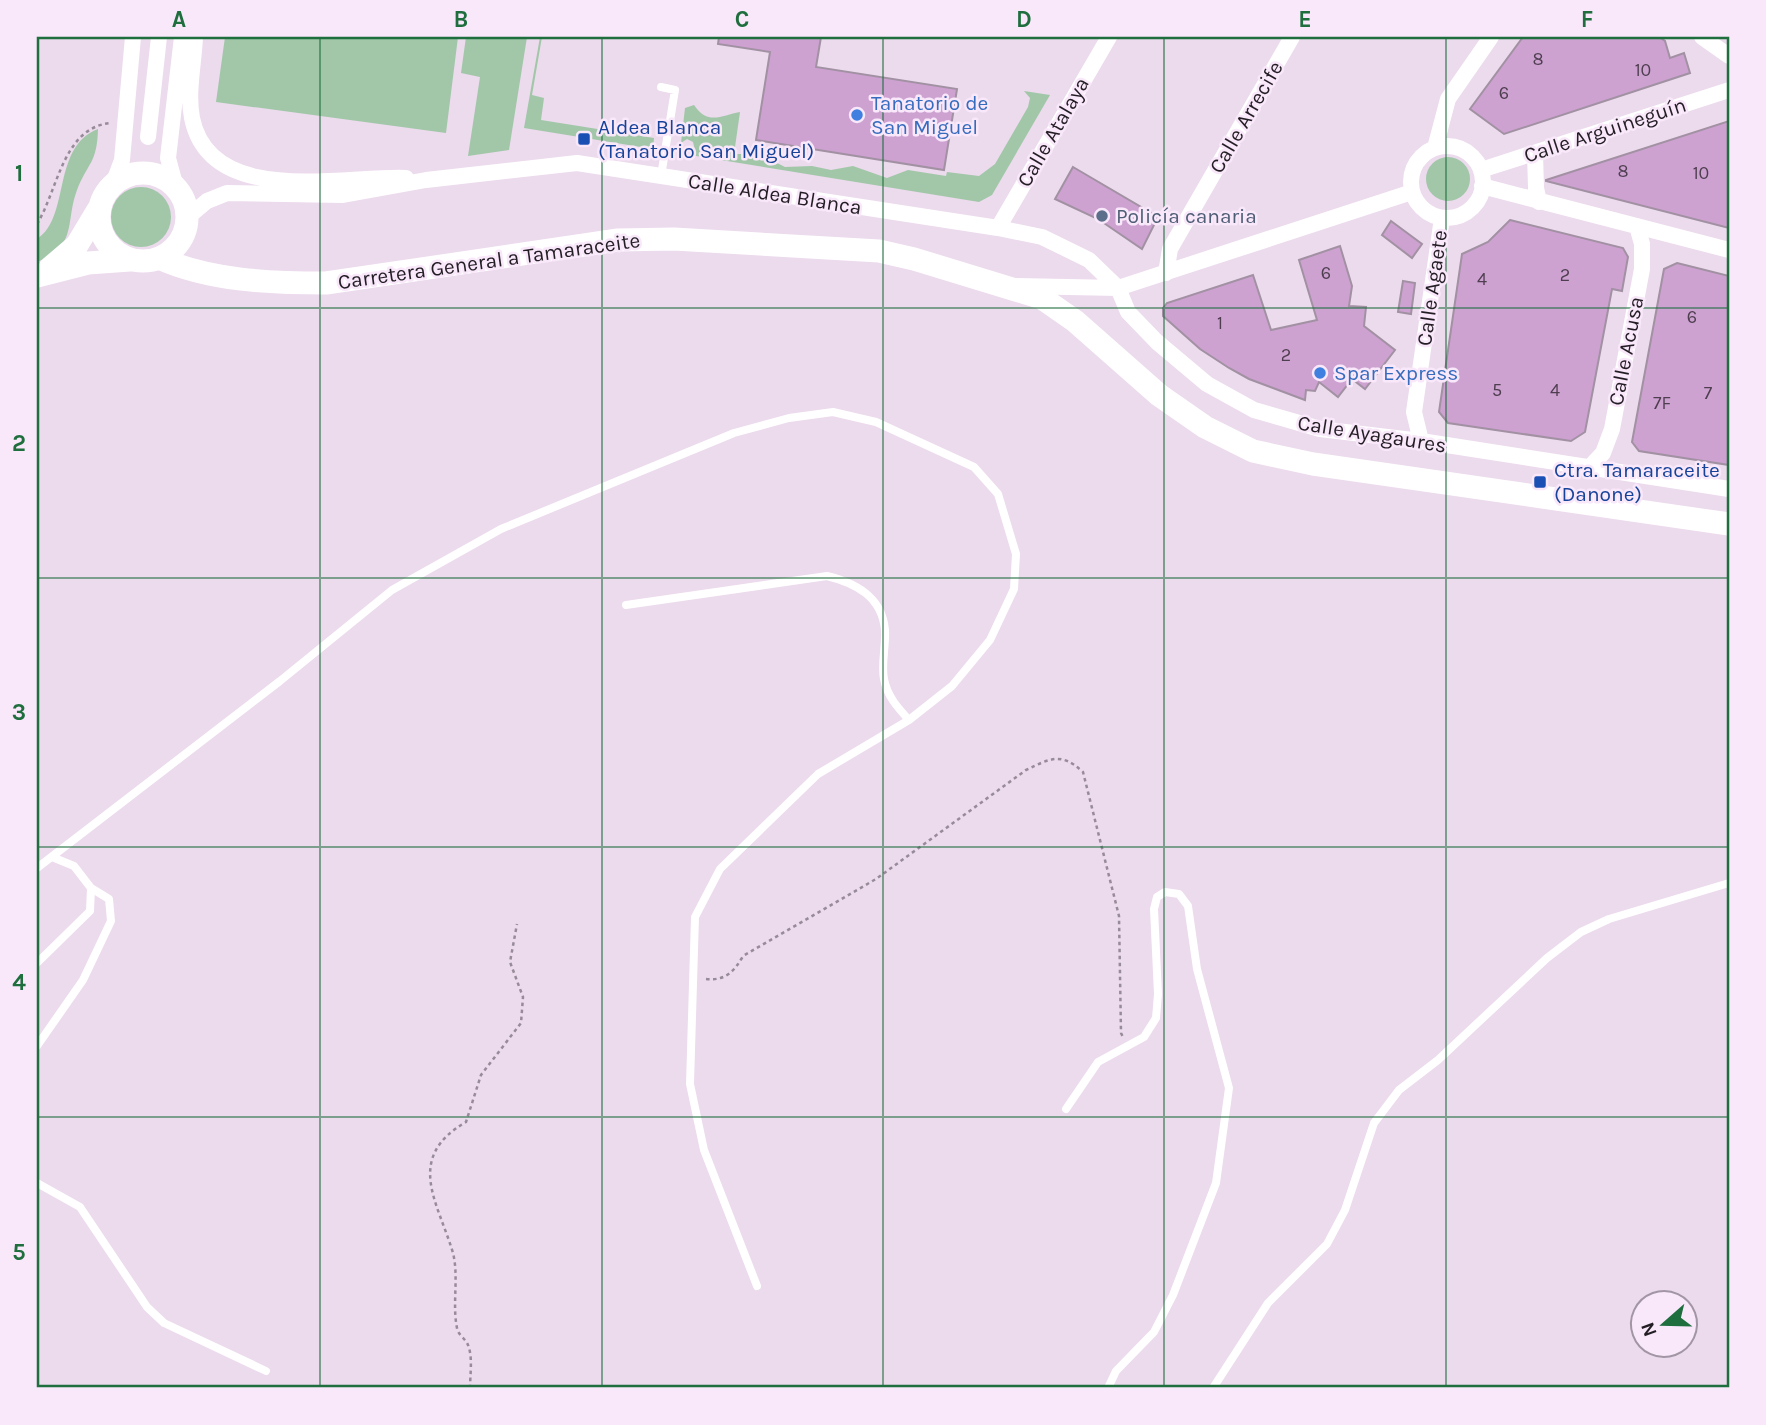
<svg xmlns="http://www.w3.org/2000/svg" width="1766" height="1425" viewBox="0 0 1766 1425" font-family="Karla,sans-serif">
  <style>
    .green { fill: #a1c7a8 }
    .building { fill: #cda2d1; stroke: #a291a3; stroke-width: 2 }
    .lines { fill: none; stroke-linecap: round; stroke-linejoin: round }
    .path { stroke: #988b99; stroke-width: 2.5; stroke-dasharray: 3.5 3.5; stroke-linecap: butt }
    .lane { stroke: #fff; stroke-width: 8 }
    .street { stroke: #fff; stroke-width: 16 }
    .secondary { stroke: #fff; stroke-width: 23 }
    .grid { fill: none; stroke: #1f6e3e; stroke-width: 2; stroke-opacity: 0.55 }
    .shop-dot { fill: #3f7fe0; stroke: #f9e7fa; stroke-width: 2.5 }
    .transit-dot { fill: #1a4fb4; stroke: #f9e7fa; stroke-width: 2.5 }
    .service-dot { fill: #5c6f8a; stroke: #f9e7fa; stroke-width: 2.5 }
    .labels { text-anchor: middle; dominant-baseline: central; stroke-width: 5; stroke-linejoin: round; paint-order: stroke }
    .number-label { font-size: 18px; fill: #4e3e4f }
    .shop-label { font-size: 21px; fill: #366cbe; stroke: #f9e7fa; text-anchor: start }
    .street-label { font-size: 21px; fill: #231d24; stroke: #f9e7fa }
    .transit-label { font-size: 21px; fill: #164399; stroke: #f9e7fa; text-anchor: start }
    .service-label { font-size: 21px; fill: #4e5e75; stroke: #f9e7fa; text-anchor: start }
    .neatline { fill: none; stroke: #1f6e3e; stroke-width: 2.5 }
    .grid-label { font-size: 23px; text-anchor: middle; font-weight: bold; fill: #1f6e3e }
  </style>
  <rect width="100%" height="100%" fill="#ecdaed"/>
  <path class="green" d="M225 37H458L446 133 216 102Z
    M466 37H527L509 150 468 156 480 77 461 73Z
    M540 37H555H542L532 95 544 98 541 120 654 138 653 149 524 128Z
    M1024 91 1050 95 992 195 979 202 690 155 695 150 693 142 687 139 681 143 685 108 694 105C708 126 722 115 740 112L734 154H759L785 167 812 166 831 170 853 166 887 178 908 170 946 176 947 172 979 176 995 164 1028 107 1030 98Z
    M98 129C97 164 88 162 77 190 65 222 78 246 37 262V239C71 217 51 147 98 129Z
    M1426 179a22 22 0 1 1 44 0a22 22 0 1 1-44 0Z
    M111 217a30 30 0 1 1 60 0a30 30 0 1 1-60 0Z"/>
  <path class="building" d="M719 37H821L816 67 957 89 944 170 756 140 770 52 718 44Z
    M1523 37H1659L1665 41 1670 58 1684 53 1690 73 1504 134 1470 109Z
    M1729 121V228L1546 181V180Z
    M1073 167 1158 217 1142 249 1098 219 1055 199Z
    M1510 220 1623 248 1628 257 1622 291 1612 289 1585 432 1571 441 1448 423 1439 412 1462 254 1488 242Z
    M1391 221 1422 244 1412 258 1382 235Z
    M1340 246 1352 286 1349 306 1366 307 1364 326 1395 350 1365 389 1352 379 1338 397 1319 382 1315 391 1306 390 1305 400 1249 379 1229 368 1200 349 1163 316V308L1167 303 1253 275 1271 330 1317 320 1299 260Z
    M1677 263 1729 276V465L1639 451 1632 442 1664 269Z
    M1403 281 1415 283 1411 314 1398 312Z"/>
  <g class="lines">
    <path class="path" d="M37 224C58 190 63 127 111 123
      M706 979C725 981 734 972 743 956L876 879 1026 770C1051 758 1061 752 1083 772L1119 916 1121 1033 1123 1037
      M37 1385 39 1388
      M470 1388C470 1376 473 1357 468 1345 466 1339 458 1335 457 1328 452 1304 459 1277 453 1253 438 1202 404 1158 466 1122L481 1075 521 1023 523 997 510 962 517 924"/>
    <path class="lane" d="M661 87 675 90 661 176
      M626 605 827 576C856 583 882 597 885 630 886 646 881 664 884 679 887 696 898 708 909 720
      M37 868 280 681 392 590 501 529 734 433 789 418 833 412 876 422 974 467 998 494 1016 554 1014 589 990 640 952 686 909 720 818 774 720 869 695 917 690 1084 704 1150 757 1286
      M37 963 90 911 91 888 74 866 52 857
      M37 1046 83 980 111 921 109 899 91 888
      M1066 1109 1098 1062 1144 1037 1156 1018 1158 994 1154 909 1157 897 1165 892 1179 894 1188 906 1197 969 1229 1088 1216 1183 1173 1295 1154 1332 1116 1371 1108 1388
      M37 1183 80 1207 147 1307 164 1323 266 1371
      M1213 1388 1268 1303 1327 1244 1345 1210 1374 1123 1399 1090 1438 1060 1547 958 1581 932 1609 919 1729 883"/>
    <path class="street" d="M195 37C194 63 187 92 192 118 210 208 344 175 406 178
      M1702 37 1729 56
      M148 137 159 37
      M1411 182a36 36 0 1 1 72 0a36 36 0 1 1-72 0Z
      M1435 148 1448 99 1491 37
      M1535 153 1536 188 1539 202
      M1481 170 1729 90
      M113 184 122 160 133 37
      M175 184 168 158 182 37
      M1482 186 1729 250
      M188 217 207 201 227 193 343 195 426 180 577 163 998 228 1042 237 1089 260 1118 288 1128 312 1157 342 1207 384 1254 410 1320 429 1421 441 1729 489
      M998 228 1109 37
      M1166 273 1170 249 1292 37
      M1017 286 1118 288 1412 192
      M1421 441 1414 412 1442 218
      M1588 469 1603 453 1612 429 1642 269V244L1637 226"/>
    <path class="secondary" d="M99 217a44 44 0 1 1 88 0a44 44 0 1 1-88 0Z
      M159 258C210 281 271 283 326 283L618 240 674 239 879 251 914 259 1042 298 1075 321 1159 395 1205 427 1253 451 1313 464 1729 524
      M50 268 77 245 98 210
      M37 276 88 263 130 260"/>
  </g>
  <path class="grid" d="M320 37V1388M602 37V1388M883 37V1388M1164 37V1388M1446 37V1388M37 308H1729M37 578H1729M37 847H1729M37 1117H1729"/>
  <g class="shop-dot">
    <circle cx="857" cy="115" r="7"/>
    <circle cx="1320" cy="373" r="7"/>
  </g>
  <g class="transit-dot">
    <rect x="577" y="132" width="14" height="14" rx="3.5"/>
    <rect x="1533" y="475" width="14" height="14" rx="3.5"/>
  </g>
  <circle class="service-dot" cx="1102" cy="216" r="7"/>
  <g class="labels">
    <g class="number-label">
      <text x="1538" y="59">8</text>
      <text x="1643" y="70">10</text>
      <text x="1504" y="93">6</text>
      <text x="1623" y="171">8</text>
      <text x="1701" y="173">10</text>
      <text x="1326" y="273">6</text>
      <text x="1565" y="275">2</text>
      <text x="1482" y="279">4</text>
      <text x="1692" y="317">6</text>
      <text x="1220" y="323">1</text>
      <text x="1286" y="355">2</text>
      <text x="1497" y="390">5</text>
      <text x="1555" y="390">4</text>
      <text x="1708" y="393">7</text>
      <text x="1662" y="403">7F</text>
    </g>
    <g class="shop-label">
      <text x="871" y="103">Tanatorio de<tspan x="871" dy="24">San Miguel</tspan></text>
      <text x="1334" y="373">Spar Express</text>
    </g>
    <g class="street-label">
      <text transform="translate(1246 117) rotate(-60)">Calle Arrecife</text>
      <text transform="translate(1605 130) rotate(-18)">Calle Arguineguín</text>
      <text transform="translate(1053 132) rotate(-60)">Calle Atalaya</text>
      <text transform="translate(775 194) rotate(9)">Calle Aldea Blanca</text>
      <text transform="translate(489 261) rotate(-8)">Carretera General a Tamaraceite</text>
      <text transform="translate(1432 288) rotate(-82)">Calle Agaete</text>
      <text transform="translate(1626 351) rotate(-79)">Calle Acusa</text>
      <text transform="translate(1372 434) rotate(9)">Calle Ayagaures</text>
    </g>
    <g class="transit-label">
      <text x="598" y="127">Aldea Blanca<tspan x="598" dy="24">(Tanatorio San Miguel)</tspan></text>
      <text x="1554" y="470">Ctra. Tamaraceite<tspan x="1554" dy="24">(Danone)</tspan></text>
    </g>
    <g class="service-label">
      <text x="1116" y="216">Policía canaria</text>
    </g>
  </g>
  <rect width="1766" height="1425" fill="none" stroke="#f9e7fa" stroke-width="77"/>
  <g transform="translate(1664 1324) rotate(250)"><circle r="33" fill="#f9e7fa" stroke="#a396a4" stroke-width="2"/>
  <path d="M0-5L12 26L0 18L-12 26Z" fill="#1f6e3e"/>
  <text y="-10" font-size="19" font-weight="bold" text-anchor="middle" fill="#231d24">N</text>
  </g>
  <rect x="38" y="38" width="1690" height="1348" class="neatline"/>
  <g class="grid-label">
    <text x="179" y="27">A</text>
    <text x="461" y="27">B</text>
    <text x="742" y="27">C</text>
    <text x="1024" y="27">D</text>
    <text x="1305" y="27">E</text>
    <text x="1587" y="27">F</text>
    <text x="19" y="181">1</text>
    <text x="19" y="451">2</text>
    <text x="19" y="720">3</text>
    <text x="19" y="990">4</text>
    <text x="19" y="1260">5</text>
  </g>
</svg>
